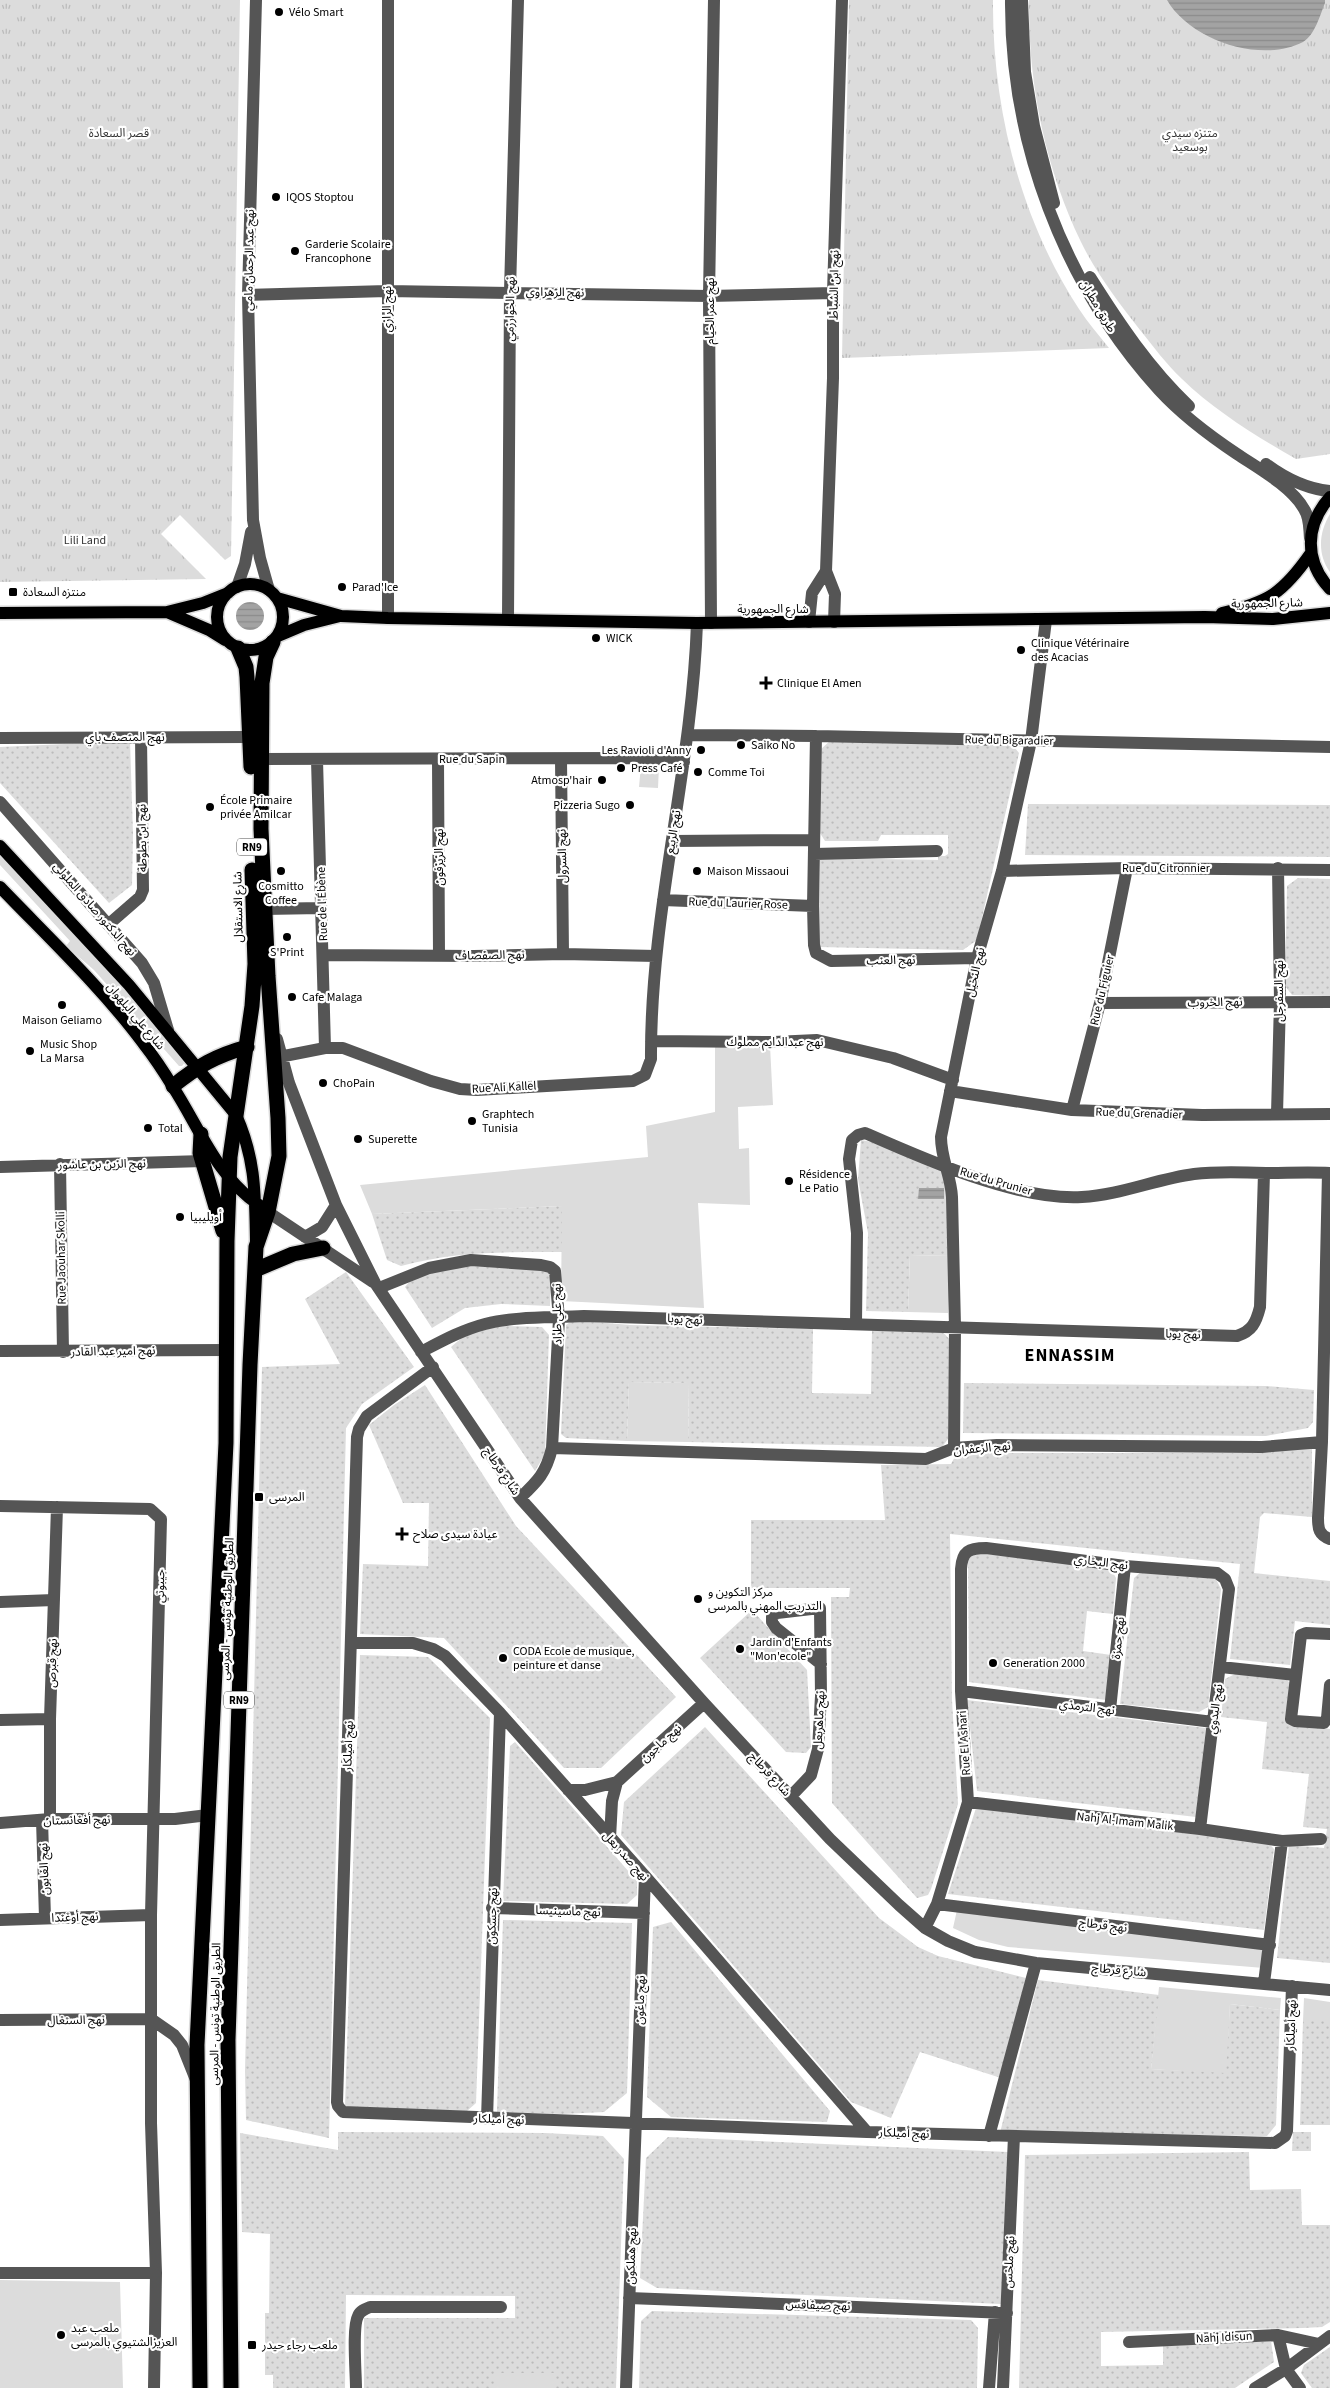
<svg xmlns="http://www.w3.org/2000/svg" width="1330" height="2388" font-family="'Source Sans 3','Noto Sans Arabic',sans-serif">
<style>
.grass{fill:#dcdcdc}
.park{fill:url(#park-tufts)}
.garden{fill:url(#garden-dots)}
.water{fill:url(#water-rules)}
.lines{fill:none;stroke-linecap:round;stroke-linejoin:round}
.major-casing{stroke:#dbdbdb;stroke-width:15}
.highway-casing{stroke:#dbdbdb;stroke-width:18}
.minor{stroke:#555;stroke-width:12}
.major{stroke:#000;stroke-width:12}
.highway{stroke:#000;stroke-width:15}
.poi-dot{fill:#000;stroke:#fff;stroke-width:2}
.labels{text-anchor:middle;stroke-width:4.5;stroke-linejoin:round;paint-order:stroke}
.shield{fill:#fff;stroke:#4c4c4c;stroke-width:1}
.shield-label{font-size:11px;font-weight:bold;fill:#000}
.poi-label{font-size:12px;fill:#000;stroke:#fff;text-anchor:start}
.park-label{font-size:12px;fill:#333;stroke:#fff}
.street-label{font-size:12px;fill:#000;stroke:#fff}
.district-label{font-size:18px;font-weight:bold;letter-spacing:1px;fill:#000;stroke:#fff}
</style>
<defs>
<pattern id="park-tufts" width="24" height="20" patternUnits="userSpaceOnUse" patternTransform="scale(1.25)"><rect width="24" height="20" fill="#dcdcdc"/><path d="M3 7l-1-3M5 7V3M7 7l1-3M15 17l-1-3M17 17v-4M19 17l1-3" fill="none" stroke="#bbb"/></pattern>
<pattern id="garden-dots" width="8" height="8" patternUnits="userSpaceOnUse" patternTransform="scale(1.25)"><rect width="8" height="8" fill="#dcdcdc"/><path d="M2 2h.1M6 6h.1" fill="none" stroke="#bbb" stroke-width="1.8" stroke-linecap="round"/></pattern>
<pattern id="water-rules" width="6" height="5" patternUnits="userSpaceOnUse" patternTransform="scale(1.25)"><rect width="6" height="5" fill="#a3a3a3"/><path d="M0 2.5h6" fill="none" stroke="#8b8b8b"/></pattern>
</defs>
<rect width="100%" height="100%" fill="#fff"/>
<path class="grass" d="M1330,514V572C1317,554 1319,532 1330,514Z
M641,765L659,766L658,788L639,787Z
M0,854L81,933L101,964L186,1061L182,1066H179L94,970L66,946L70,941L0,865Z
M715,1045H770L773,1105L738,1107L739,1149L749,1148L750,1205L698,1203L704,1308L561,1301L562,1206L372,1214L360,1185L648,1157L646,1126L715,1112Z
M910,1255L950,1256L948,1313L908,1312Z
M629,1382L689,1383L688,1442L627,1441Z
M957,1910L1267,1947L1264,1968L1008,1947L979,1940L953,1928Z
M1159,1987L1281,1998L1280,2010L1230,2004L1227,2074L1151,2069Z
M1304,1998L1330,2002V2021H1303Z
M0,2280L120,2282L123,2388H0Z
M496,2373H554V2388H496Z"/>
<path class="park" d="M0,0H240L231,556L225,560L180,515L161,534L206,579L0,582Z
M849,0H993C992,107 1020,219 1079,309C1088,323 1099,335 1109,348L842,358Z
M1029,0H1330V454L1296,459C1256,436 1215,411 1182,379C1166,364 1153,346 1140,330C1119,303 1096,273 1081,242C1045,167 1028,83 1029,0Z"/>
<path class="garden" d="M832,739L1011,743L1019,753L977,940L963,950L818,947L820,858L938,860V856H945L948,854V835H881L878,841H825L820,833V750Z
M130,741L133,834L132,885L109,903L0,783V747Z
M1028,804L1330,805V857L1025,855Z
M1298,878L1330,879V996L1292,995L1285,986L1287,886Z
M861,1140L888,1145L946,1172L950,1256L910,1255L908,1312L866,1311L868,1233L858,1179Z
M562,1206V1252C506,1252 457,1251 401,1266L387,1260L372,1214Z
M455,1266H552L550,1306L501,1304L465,1308L432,1328L405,1287L414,1276Z
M346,1272L414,1367L362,1404L346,1428L329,2138L246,2120L245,2071L262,1367L340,1364L305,1299Z
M573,1320L630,1325L813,1329L812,1393L871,1394L872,1330L942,1331L951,1341L948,1439L942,1447L688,1442L689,1383L629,1382L627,1441L566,1438L561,1434L566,1325Z
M508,1326L542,1327L549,1335L545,1454L535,1471L451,1347L472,1329Z
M964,1383L1266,1386L1314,1390L1313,1422L1308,1428L1266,1436L963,1433Z
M425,1385L516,1526L676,1697L601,1768H564L444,1638L360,1634L363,1564L428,1566L429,1503H403L369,1425L394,1405Z
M1312,1444V1517L1264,1513L1260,1517L1254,1573L1330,1581V1625L1295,1621L1290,1665L1230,1659L1240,1564L950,1534L952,1700L958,1804L931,1889L928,1895L917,1898L832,1803L831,1597H849L850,1588H751V1520H885L881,1465L951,1464L957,1453H1269Z
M977,1553L1110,1567L1116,1578L1113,1614L1087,1611L1083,1651L1111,1655L1106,1700L969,1682L968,1557Z
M1142,1571L1216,1579L1221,1589L1208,1707L1199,1712L1120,1704L1134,1578Z
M752,1610L807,1670L811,1747L806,1753L786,1752L700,1658Z
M360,1655L428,1657L490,1718L476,2103L467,2111L345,2107Z
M1235,1674L1286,1679L1292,1685L1287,1724L1330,1729V1963L1277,1958L1289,1845L1324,1848L1327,1829L1303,1827L1309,1774L1262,1769L1267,1722L1221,1717L1225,1679Z
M967,1700L1206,1728L1196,1817L977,1791Z
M705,1727L879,1918L918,1947L938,1956L1026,1978L1001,2078L920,2052L891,2118L851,2102L621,1835L624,1802Z
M515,1742L637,1881V1895L627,1904L503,1901L510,1746Z
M976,1808L1267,1841L1274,1849L1264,1930L948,1894Z
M503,1920L632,1923L627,2093L604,2112L562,2114L497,2112Z
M671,1922L830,2111L827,2122L671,2117L647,2097L653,1927Z
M1038,1980L1159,1995L1151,2069L1226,2073L1230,2004L1280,2010L1276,2125L1267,2136L1000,2133Z
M1303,2021H1330V2125H1300Z
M338,2132L545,2133L603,2136L624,2159L616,2388H554V2373H496V2388H364V2318H515V2296L352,2295H346L345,2388H273V2375H265V2313H269L270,2234L242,2232L240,2133L338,2150Z
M1293,2132H1311V2151H1292Z
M668,2137L1008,2152L1001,2304L657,2288L640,2278L646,2158Z
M1249,2152L1250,2190L1301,2189L1302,2225H1330V2322L1322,2327L1303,2328L1101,2332V2366L1163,2365V2346L1271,2341L1274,2362L1235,2388H1019L1025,2155Z
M652,2311L971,2320L978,2328L977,2388H639L641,2321Z
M1330,2347V2388H1312L1301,2373L1304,2365Z"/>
<path class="water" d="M1167,0H1325V3C1320,15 1315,35 1303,42C1261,64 1190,40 1167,0Z
M236 616a14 14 0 1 1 28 0a14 14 0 1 1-28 0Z
M919,1188H944V1199H918Z"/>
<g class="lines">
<defs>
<path id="major" d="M1330,497C1305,525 1304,561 1330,589
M217 617a33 33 0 1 1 66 0a33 33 0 1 1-66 0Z
M277,598L341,616L388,618L697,623L1205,617L1273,619L1330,613
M167,612L209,630L225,640
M0,613L167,612L203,603L228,593
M1222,613C1269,602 1283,593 1311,553
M278,636L304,625L340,616
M0,846L129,985L236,1115C256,1160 255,1194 256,1242
M0,887C47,936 103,989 143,1043C154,1057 164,1072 173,1087C199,1127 217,1177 259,1205"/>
<path id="highway" d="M238,648L246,667L247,677L251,767
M173,1086C198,1066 215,1056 247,1047
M201,1134L200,1153L223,1231
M255,1270L293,1254L323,1248
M200,2388L197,2045L226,1443L227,1241L230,1157L252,1006L255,964L252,870
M231,2388L228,2040L250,1365L256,1247L268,1212L279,1156L278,1118L268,976L261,829L262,683L266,657L273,642"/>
</defs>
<use href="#major" class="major-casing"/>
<use href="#highway" class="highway-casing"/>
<path class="minor" d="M256,0L248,295L253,520L260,558L269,590
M388,0V618
M1011,0C1010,142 1063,284 1159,390C1181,414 1210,436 1237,454C1258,468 1292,487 1304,509C1310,518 1309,528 1310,538
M1022,0L1025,72L1034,126L1054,203
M1090,277C1119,323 1149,368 1189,406
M248,295L387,291L709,296L833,293
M1266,464C1285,478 1307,489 1330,491
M237,587L245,564L251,532
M508,619L510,291L518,0
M809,622L812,593L826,571
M834,622L835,594L826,571L833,378V293L842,0
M711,623L709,296L714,0
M689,735L816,736L1330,747
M816,736L813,906L814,945L816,953L831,961L977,958
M0,738L250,737
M261,759L627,758L684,762
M438,759L439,956
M561,759L563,954
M317,760L325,1048
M0,802L142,963L154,983L168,1030
M672,841L814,840
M814,854L937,851
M1002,871L1127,868L1330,870
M663,900L813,906
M264,909L321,908
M109,924L140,897L143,890L141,737
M324,955L474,956L563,954L656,956
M1100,1003L1330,1002
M277,1039L289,1083L336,1205L375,1283L520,1498L704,1703L830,1839L899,1905L925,1928L948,1941L975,1952L1036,1963L1330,1990
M651,1041L774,1042L817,1040L893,1058L953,1080
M274,1058L325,1048H343L431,1081L460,1089L477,1090L633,1081L645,1075L651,1059C650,912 692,770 697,623
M950,1091L1072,1110L1202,1115L1330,1114
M1072,1110L1100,1003L1127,868
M1277,1114L1280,1001L1278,868
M60,1164L63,1352
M0,1167L203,1161
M1328,1173L1322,1442L1318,1518C1318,1529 1319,1535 1330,1539
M268,1212L373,1282
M305,1237L322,1227L336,1205
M379,1288L429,1268L471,1260L541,1265L550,1267L555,1271L559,1319L552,1448C546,1473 538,1481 520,1498
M856,1324L857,1233L849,1159L852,1140L858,1135L865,1133C924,1159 1018,1201 1082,1197C1120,1195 1156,1179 1194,1174C1217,1171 1242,1172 1266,1173C1287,1173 1309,1172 1330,1173
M0,1351L227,1350
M421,1352C442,1341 462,1330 485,1324C516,1316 552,1318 584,1316L1237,1336C1252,1331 1256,1323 1260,1307L1264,1173
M433,1367L367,1416L359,1429L357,1437L337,2102L338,2106L343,2112L867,2132L1275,2143L1285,2136L1287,2131L1292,1986
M552,1448L926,1459L954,1448L997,1445L1262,1447L1322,1442
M954,1448L955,1327L952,1197C951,1176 941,1159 941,1137L977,958L1002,871L1031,741L1046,620
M0,1506L150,1509L161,1519L151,1915V2123L156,2273L154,2388
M0,1602L54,1600
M1330,1634L1306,1633L1301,1635L1291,1719L1295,1721L1324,1723L1327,1718L1330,1685
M351,1643H413L433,1649L445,1656L500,1713L645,1876L867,2132
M1221,1667L1295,1675
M961,1691L1213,1722
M1110,1710L1125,1566
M0,1720L50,1719
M568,1790H585L617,1782L704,1703
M791,1796L811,1775L818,1749L821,1696L820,1608L777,1613L772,1616V1622L776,1628L821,1664
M968,1802L1200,1829L1282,1841L1321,1839
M50,1819V1719L57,1507
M42,1820L45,1918
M0,1823L50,1819H175L208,1815
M610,1838L612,1801L617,1782
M937,1904L1270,1945
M492,1908L644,1913
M0,1920L151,1915
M925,1928L937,1904L968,1802L961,1691V1569C962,1551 969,1548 986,1548L1125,1566L1217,1573L1225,1579L1229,1589L1200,1829
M1264,1983L1282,1841
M0,2020L151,2019L174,2035L182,2045L196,2080
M487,2119L500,1713
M989,2136L1036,1963
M0,2273H156
M629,2298L1007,2313
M1278,2335L1286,2369L1300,2388
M1129,2342L1278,2335L1319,2344
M356,2388C356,2373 352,2327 358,2316C360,2311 365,2309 370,2307H501
M626,2388L645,1876
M989,2388L995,2312
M1003,2388L1014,2136
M1255,2388L1286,2369L1330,2336"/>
<use href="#major" class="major"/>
<use href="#highway" class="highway"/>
</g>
<g class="poi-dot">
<circle cx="279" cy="12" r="5"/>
<circle cx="276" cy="197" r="5"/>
<circle cx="295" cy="251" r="5"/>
<circle cx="342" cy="587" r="5"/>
<rect x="8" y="587" width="10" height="10" rx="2.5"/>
<circle cx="596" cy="638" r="5"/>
<circle cx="1021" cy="650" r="5"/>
<path d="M763.5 675.5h5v5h5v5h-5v5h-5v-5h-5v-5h5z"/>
<circle cx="741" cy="745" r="5"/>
<circle cx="701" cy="750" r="5"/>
<circle cx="621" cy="768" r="5"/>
<circle cx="698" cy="772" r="5"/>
<circle cx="602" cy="780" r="5"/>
<circle cx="630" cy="805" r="5"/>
<circle cx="210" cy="807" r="5"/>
<circle cx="281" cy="871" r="5"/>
<circle cx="697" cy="871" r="5"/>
<circle cx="287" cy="937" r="5"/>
<circle cx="292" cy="997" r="5"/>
<circle cx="62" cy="1005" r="5"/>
<circle cx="30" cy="1051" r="5"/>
<circle cx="323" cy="1083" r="5"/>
<circle cx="472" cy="1121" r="5"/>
<circle cx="148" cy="1128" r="5"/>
<circle cx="358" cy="1139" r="5"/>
<circle cx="789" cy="1181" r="5"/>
<circle cx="180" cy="1217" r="5"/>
<rect x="254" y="1492" width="10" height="10" rx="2.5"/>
<path d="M399.5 1526.5h5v5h5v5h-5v5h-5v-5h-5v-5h5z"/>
<circle cx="698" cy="1599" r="5"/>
<circle cx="740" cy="1649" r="5"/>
<circle cx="503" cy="1658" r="5"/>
<circle cx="993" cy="1663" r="5"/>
<circle cx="61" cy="2335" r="5"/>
<rect x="247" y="2340" width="10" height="10" rx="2.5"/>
</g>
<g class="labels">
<g class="shield">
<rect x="237" y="838.5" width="30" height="17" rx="4"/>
<rect x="224" y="1691.5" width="30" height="17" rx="4"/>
</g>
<g class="shield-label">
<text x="252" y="851">RN9</text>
<text x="239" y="1704">RN9</text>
</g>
<g class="poi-label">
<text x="289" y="16">Vélo Smart</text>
<text x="286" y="201">IQOS Stoptou</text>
<text x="305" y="248">Garderie Scolaire<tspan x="305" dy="14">Francophone</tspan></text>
<text x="352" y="591">Parad'Ice</text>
<text x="23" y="596">منتزه السعادة</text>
<text x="606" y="642">WICK</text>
<text x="1031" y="647">Clinique Vétérinaire<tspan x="1031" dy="14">des Acacias</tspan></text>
<text x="777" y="687">Clinique El Amen</text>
<text x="751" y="749">Saiko No</text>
<text x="691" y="754" text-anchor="end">Les Ravioli d'Anny</text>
<text x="631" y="772">Press Café</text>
<text x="708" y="776">Comme Toi</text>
<text x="592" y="784" text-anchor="end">Atmosp'hair</text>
<text x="220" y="804">École Primaire<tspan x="220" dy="14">privée Amilcar</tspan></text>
<text x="620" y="809" text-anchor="end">Pizzeria Sugo</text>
<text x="707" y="875">Maison Missaoui</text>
<text x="281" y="890" text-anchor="middle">Cosmitto<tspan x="281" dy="14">Coffee</tspan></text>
<text x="287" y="956" text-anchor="middle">S'Print</text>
<text x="302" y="1001">Cafe Malaga</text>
<text x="62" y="1024" text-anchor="middle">Maison Geliamo</text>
<text x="40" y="1048">Music Shop<tspan x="40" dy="14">La Marsa</tspan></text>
<text x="333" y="1087">ChoPain</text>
<text x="482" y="1118">Graphtech<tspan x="482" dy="14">Tunisia</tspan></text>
<text x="158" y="1132">Total</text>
<text x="368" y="1143">Superette</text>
<text x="799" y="1178">Résidence<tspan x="799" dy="14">Le Patio</tspan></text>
<text x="190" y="1221">أويليبيا</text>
<text x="269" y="1501">المرسى</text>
<text x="413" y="1538">عيادة سيدى صلاح</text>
<text x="708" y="1596">مركز التكوين و<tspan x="708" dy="14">التدريب المهني بالمرسى</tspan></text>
<text x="750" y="1646">Jardin d'Enfants<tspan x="750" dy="14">"Mon'ecole"</tspan></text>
<text x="513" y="1655">CODA Ecole de musique,<tspan x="513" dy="14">peinture et danse</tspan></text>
<text x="1003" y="1667">Generation 2000</text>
<text x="71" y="2332">ملعب عبد<tspan x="71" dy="14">العزيزالشتيوي بالمرسى</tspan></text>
<text x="262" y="2349">ملعب رجاء حيدر</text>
</g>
<g class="park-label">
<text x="119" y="137">قصر السعادة</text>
<text x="1190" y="137">متنزه سيدي<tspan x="1190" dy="14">بوسعيد</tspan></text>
<text x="85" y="544">Lili Land</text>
</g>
<g class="street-label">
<text transform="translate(249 260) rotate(-89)" y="4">نهج عبد الرحمان مامي</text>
<text transform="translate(834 285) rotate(-89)" y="4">نهج ابن الشباط</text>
<text transform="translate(555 292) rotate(1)" y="4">نهج الزهراوي</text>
<text transform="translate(1098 306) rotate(59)" y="4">طريق مطران</text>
<text transform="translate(387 309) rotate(-90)" y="4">نهج الرازي</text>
<text transform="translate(510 309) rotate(-89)" y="4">نهج الخوارزمي</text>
<text transform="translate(710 311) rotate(-90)" y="4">نهج عمر الخيام</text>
<text transform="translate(1267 603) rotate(-1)" y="4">شارع الجمهورية</text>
<text x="773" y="613">شارع الجمهورية</text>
<text x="125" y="741">نهج المنصف باي</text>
<text transform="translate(1009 740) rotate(1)" y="4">Rue du Bigaradier</text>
<text x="472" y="763">Rue du Sapin</text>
<text transform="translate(673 832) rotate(-81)" y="4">نهج الربيع</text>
<text transform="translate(142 838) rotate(-91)" y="4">نهج ابن بطوطة</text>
<text transform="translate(562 856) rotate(-91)" y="4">نهج السرول</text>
<text transform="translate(439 857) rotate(-90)" y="4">نهج الزيزفون</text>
<text x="1166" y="872">Rue du Citronnier</text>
<text transform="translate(738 903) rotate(2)" y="4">Rue du Laurier Rose</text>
<text transform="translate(322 904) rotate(-92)" y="4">Rue de l'Ébène</text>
<text transform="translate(238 907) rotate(-91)" y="4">شارع الاستقلال</text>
<text transform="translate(95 909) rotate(49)" y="4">نهج الدكتور صادق الملولي</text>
<text transform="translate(490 955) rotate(-1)" y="4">نهج الصفصاف</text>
<text transform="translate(891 960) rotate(-1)" y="4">نهج العنب</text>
<text transform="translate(975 972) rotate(-77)" y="4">نهج النخيل</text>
<text transform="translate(1102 990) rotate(-77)" y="4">Rue du Figuier</text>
<text transform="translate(1279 991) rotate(-90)" y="4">نهج السفرجل</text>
<text transform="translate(1215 1002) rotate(-1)" y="4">نهج الخروب</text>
<text transform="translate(136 1016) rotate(50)" y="4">شارع علي البلهوان</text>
<text x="775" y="1046">نهج عبدالدايم مملوك</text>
<text transform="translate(504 1087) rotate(-3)" y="4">Rue Ali Kallel</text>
<text transform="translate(1139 1113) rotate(2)" y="4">Rue du Grenadier</text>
<text transform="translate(102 1164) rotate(-1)" y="4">نهج الزين بن عاشور</text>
<text transform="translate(996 1181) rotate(16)" y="4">Rue du Prunier</text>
<text transform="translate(61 1258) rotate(-91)" y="4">Rue Jaouhar Skolli</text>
<text transform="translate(557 1314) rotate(-91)" y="4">نهج علي طراد</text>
<text transform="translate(685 1319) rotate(3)" y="4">نهج يوبا</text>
<text transform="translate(1183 1334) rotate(2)" y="4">نهج يوبا</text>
<text transform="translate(113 1351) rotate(-1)" y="4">نهج امير عبد القادر</text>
<text transform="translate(982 1448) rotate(-5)" y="4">نهج الزعفران</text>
<text transform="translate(502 1471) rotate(56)" y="4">شارع قرطاج</text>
<text transform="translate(1101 1562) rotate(7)" y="4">نهج البخاري</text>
<text transform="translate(160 1586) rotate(-89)" y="4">جيبوتي</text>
<text transform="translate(227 1609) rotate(-88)" y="4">الطريق الوطنية تونس - المرسى</text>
<text transform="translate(1118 1638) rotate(-84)" y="4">نهج حمزة</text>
<text transform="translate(52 1663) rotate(-88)" y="4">نهج قبرص</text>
<text transform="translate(1087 1707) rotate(7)" y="4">نهج الترمذي</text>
<text transform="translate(1215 1709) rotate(-82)" y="4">نهج البدوي</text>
<text transform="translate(819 1720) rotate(-87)" y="4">نهج ماهربعل</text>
<text transform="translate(661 1743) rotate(-42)" y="4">نهج ماجون</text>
<text transform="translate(964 1743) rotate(-94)" y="4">Rue El Ashari</text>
<text transform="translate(348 1746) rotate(-88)" y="4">نهج أميلكار</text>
<text transform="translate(770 1774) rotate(47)" y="4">شارع قرطاج</text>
<text transform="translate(77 1820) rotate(-1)" y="4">نهج أفغانستان</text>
<text transform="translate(1125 1821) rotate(6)" y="4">Nahj Al-Imam Malik</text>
<text transform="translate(626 1856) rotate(48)" y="4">نهج صدر بعل</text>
<text transform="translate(44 1869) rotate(-92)" y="4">نهج الغابون</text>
<text transform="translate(568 1911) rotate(2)" y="4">نهج ماسينيسا</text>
<text transform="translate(492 1916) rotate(-88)" y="4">نهج جسكون</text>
<text transform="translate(75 1917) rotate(-2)" y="4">نهج أوغندا</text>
<text transform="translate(1103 1925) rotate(7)" y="4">نهج قرطاج</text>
<text transform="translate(1119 1970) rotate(5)" y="4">شارع قرطاج</text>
<text transform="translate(640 2000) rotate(-88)" y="4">نهج ماغون</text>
<text transform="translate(215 2014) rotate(-89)" y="4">الطريق الوطنية تونس - المرسى</text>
<text transform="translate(76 2020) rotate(-1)" y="4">نهج السنغال</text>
<text transform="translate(1291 2025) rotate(-88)" y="4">نهج أميلكار</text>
<text transform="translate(499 2119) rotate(2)" y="4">نهج أميلكار</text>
<text transform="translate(904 2133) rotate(2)" y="4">نهج أميلكار</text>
<text transform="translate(631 2256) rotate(-88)" y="4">نهج هملكون</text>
<text transform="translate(1009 2262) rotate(-87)" y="4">نهج ملخس</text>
<text transform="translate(818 2305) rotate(2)" y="4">نهج صيفاقس</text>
<text transform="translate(1224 2337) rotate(-3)" y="4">Nahj Idisun</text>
</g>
<g class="district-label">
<text x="1070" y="1361">ENNASSIM</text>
</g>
</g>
</svg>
